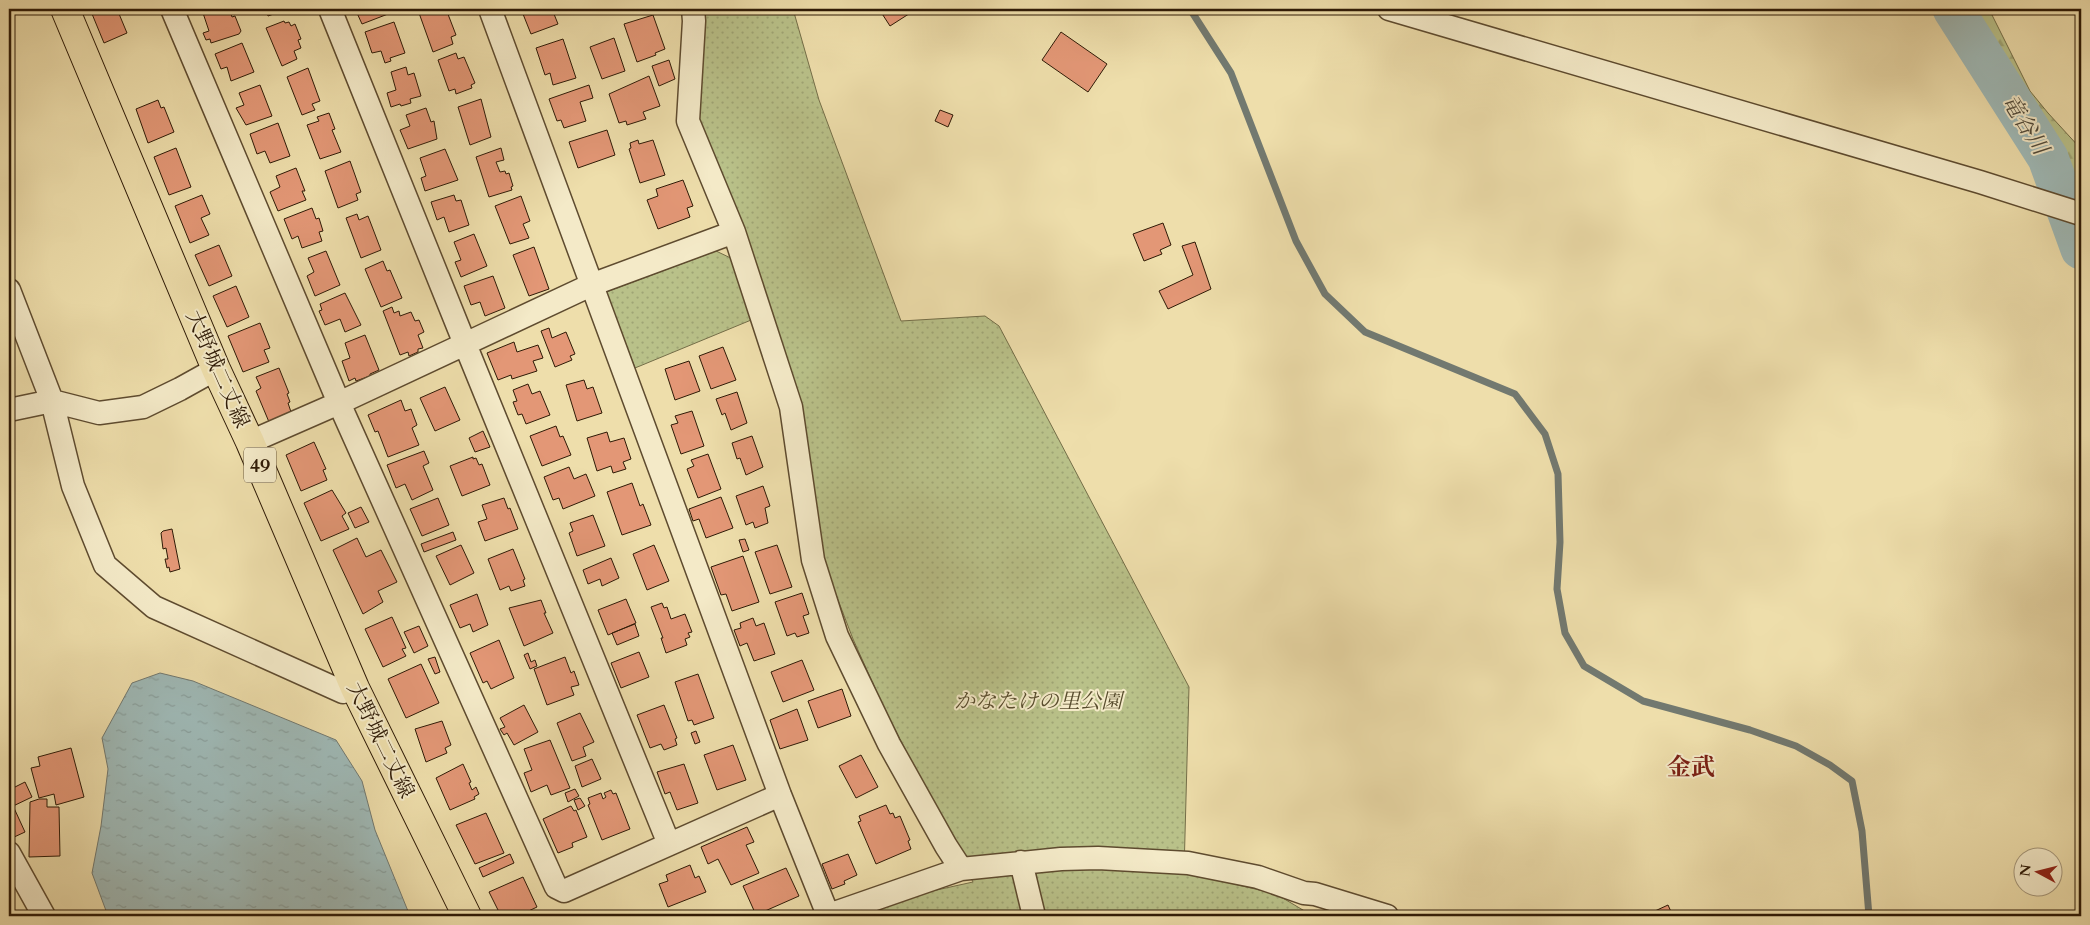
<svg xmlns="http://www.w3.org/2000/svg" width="2090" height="925" font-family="Cardo,'Noto Serif JP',serif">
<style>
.forest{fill:url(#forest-firs);stroke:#746e48}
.park{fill:url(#park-dots);stroke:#746e48}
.water{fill:url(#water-ripples);stroke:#727970}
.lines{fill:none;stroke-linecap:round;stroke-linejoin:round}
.stream{stroke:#727970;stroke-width:7}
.river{stroke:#9fb9b6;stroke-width:41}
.building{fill:#e39776;stroke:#2e1a06}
.minor-casing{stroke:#5e4b2f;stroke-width:25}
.major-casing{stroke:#2e1a06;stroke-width:30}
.minor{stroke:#f4eac8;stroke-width:22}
.major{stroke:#eedeab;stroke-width:28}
.labels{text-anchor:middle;stroke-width:4;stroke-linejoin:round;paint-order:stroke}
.shield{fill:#f4eac8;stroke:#695840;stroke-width:1}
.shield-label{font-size:20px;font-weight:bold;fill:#2e1a06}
.street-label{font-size:21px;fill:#2e1a06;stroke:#f4eac8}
.park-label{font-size:21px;font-style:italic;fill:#584c2d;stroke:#f4eac8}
.water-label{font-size:22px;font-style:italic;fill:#504a3b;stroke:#f4eac8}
.quarter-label{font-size:24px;font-weight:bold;fill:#7a1f14;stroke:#f4eac8}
</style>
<defs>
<pattern id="forest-firs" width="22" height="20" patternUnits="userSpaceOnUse" patternTransform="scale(1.25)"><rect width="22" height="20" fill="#b9c189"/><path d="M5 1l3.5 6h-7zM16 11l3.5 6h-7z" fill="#9fa575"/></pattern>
<pattern id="park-dots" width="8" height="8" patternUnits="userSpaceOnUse" patternTransform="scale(1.25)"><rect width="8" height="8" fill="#b9c189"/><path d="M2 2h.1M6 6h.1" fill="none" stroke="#9fa575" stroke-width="1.8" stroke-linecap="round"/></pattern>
<pattern id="water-ripples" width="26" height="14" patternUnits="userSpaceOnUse" patternTransform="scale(1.25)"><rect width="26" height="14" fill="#9fb9b6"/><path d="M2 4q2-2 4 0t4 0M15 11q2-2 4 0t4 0" fill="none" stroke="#899e9b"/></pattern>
</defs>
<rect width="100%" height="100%" fill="#eedeab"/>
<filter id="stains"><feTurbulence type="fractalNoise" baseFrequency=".004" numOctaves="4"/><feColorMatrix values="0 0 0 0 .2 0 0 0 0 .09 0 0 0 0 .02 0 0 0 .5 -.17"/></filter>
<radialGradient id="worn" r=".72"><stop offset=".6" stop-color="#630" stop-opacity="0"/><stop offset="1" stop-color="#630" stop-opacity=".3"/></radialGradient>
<path class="forest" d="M1934,9H1989L2030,91L2048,113L2081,149V183C2070,191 2057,181 2046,175L1964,57Z"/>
<path class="park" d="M702,9H793L819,100L901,321L985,316L999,326L1189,687L1184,872L1276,894L1313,916H856L914,895L973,882L883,706L853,639L825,566L801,407L697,121Z
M716,251L737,261L756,318L635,368L606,292Z"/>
<path class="water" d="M160,673L193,681L336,740L362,781L375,830L410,916H108L92,873L101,826L108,769L102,738L132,683Z"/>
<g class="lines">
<path class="stream" d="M1190,9L1231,73L1296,241L1325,294L1365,332L1515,394L1545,434L1558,474L1560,542L1557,589L1565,633L1584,666L1643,701L1750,730L1796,746L1830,765L1852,781L1862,831L1869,916"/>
<path class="river" d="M1953,9L2048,158L2081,249"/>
</g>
<path class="building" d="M90,9H117L127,33L104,43Z
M212,9H229L232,17L235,16L241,31L239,34L211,43L210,39L206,40L203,33L209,31L203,13Z
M257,9H285V10L268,16L266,10L259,13Z
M353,9H386L388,14L362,24L357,13L355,14Z
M430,9H446L456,35L451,37L453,44L433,52L419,13Z
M521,9H552L558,24L531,34Z
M879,9H914L915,10L890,26Z
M653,15L665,49L655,53L656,55L637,62L624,24Z
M284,21L285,23L289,22L291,26L295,24L301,39L298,40L301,48L294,51L297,59L282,66L266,28Z
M394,22L405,53L390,58L391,61L385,63L381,51L372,53L365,32Z
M1061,32L1107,64L1088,92L1042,60Z
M614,38L625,71L602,79L590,47Z
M563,39L576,78L553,85L550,73L545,75L536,48Z
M242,43L254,72L231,81L227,67L221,69L215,54Z
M456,53L458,59L464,57L475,83L471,85L472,88L456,94L455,89L449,91L438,60Z
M669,60L675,79L659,86L652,66Z
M406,67L408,75L414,73L421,96L410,99L411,103L401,106L400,104L391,107L387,93L396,90L391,72Z
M308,68L320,101L312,104L315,110L302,115L287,77Z
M649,76L660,106L643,112L646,119L627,125L626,121L619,123L609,94Z
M260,85L272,116L246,125L236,108L244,105L239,93Z
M589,85L593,98L580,102L586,121L564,128L561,120L557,121L549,99Z
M481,99L491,137L470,145L458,107Z
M158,100L161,108L164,107L174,132L148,143L136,109Z
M426,108L431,122L434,121L437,139L408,149L400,130L410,126L406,115Z
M940,110L953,115L948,127L935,121Z
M329,113L335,129L332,130L341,152L320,159L307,125L319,121L317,117Z
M278,123L290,156L270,163L265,151L257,154L250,134Z
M607,130L615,155L578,168L569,142Z
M638,140L639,144L653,140L665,175L640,183L629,149L631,148L630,143Z
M176,148L191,187L169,195L154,157Z
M501,148L504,160L496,162L500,172L505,171L506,174L509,173L513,186L511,187L512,190L489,197L476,157Z
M445,149L458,180L425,191L421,178L426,176L420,158Z
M350,161L361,192L356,194L358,200L338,208L325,171Z
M296,168L305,191H302L306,200L278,211L270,192L280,187L276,176Z
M683,180L693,206L687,208L690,217L658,229L647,200L658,196L656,189Z
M202,195L210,214L201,218L209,235L190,243L175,206Z
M454,195L456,201L461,200L469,225L449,232L444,217L437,220L431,202Z
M521,196L530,221L523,224L529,238L510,244L495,206Z
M312,208L316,219L319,218L323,231L319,232L322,241L302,248L298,236L292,239L284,219Z
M357,214L359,220L368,216L381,250L361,258L346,218Z
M1163,223L1171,245L1160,250L1162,254L1144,261L1133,234Z
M474,234L487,266L461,277L455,262L461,260L454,242Z
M1195,242L1211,289L1168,309L1159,291L1193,275L1182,246Z
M219,245L232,276L209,286L195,255Z
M534,247L549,289L529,296L513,255Z
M326,251L340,285L315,296L307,276L314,272L308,258Z
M383,261L387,271L390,270L402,298L381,307L365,269Z
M493,276L505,308L485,316L480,302L471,305L464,286Z
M236,286L249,317L227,327L213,296Z
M345,293L361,325L345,332L340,319L325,325L319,311L322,310L320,304Z
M392,307L394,313L399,311L400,316L411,312L415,321L419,320L424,332L418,335L423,348L418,349V352L409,356L408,352L400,355L383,311Z
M260,323L270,348L264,350L269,362L243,372L228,336Z
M549,328L552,338L566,332L575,354L570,356L572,360L555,367L541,331Z
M365,335L379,370L370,374V376L356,381L355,378L349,381L342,361L350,358L345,343Z
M514,342L517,352L538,345L543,358L533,361L537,371L512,379L511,375L498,380L487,353Z
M723,347L736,380L711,389L699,356Z
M689,361L700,391L675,400L665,369Z
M279,368L289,393L287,394L290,402L288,403L291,412L269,422L256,391L261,388L256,377Z
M584,380L587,389L593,387L602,413L577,421L566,385Z
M528,384L532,394L540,391L550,415L526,424L522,414L518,415L513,402L517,401L513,390Z
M445,387L460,420L435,431L420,398Z
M737,392L747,423L731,430L725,413L722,415L716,399Z
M401,400L405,411L411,409L417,425L412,428L419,445L388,457L378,431L375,432L368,415Z
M692,411L704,446L681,454L671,425L678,423L675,416Z
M556,426L560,437L563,436L571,455L542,466L530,436Z
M483,431L490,447L475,452L469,438Z
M607,432L610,442L624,438L631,459L623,462L626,469L613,473L611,466L597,471L587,438Z
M752,436L763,467L746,475L740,458L737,459L732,443Z
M314,442L326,469L323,470L327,480L301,491L286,455Z
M424,451L429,463L423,466L433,490L412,500L405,484L396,488L387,465Z
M708,454L721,489L698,498L687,469L694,466L691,460Z
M473,457V459L476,458L479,465L482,464L490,485L462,496L450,466Z
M569,467L574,479L586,474L595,496L563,509L559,498L553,500L544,477Z
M632,483L640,506L643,504L651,525L622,535L607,492Z
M763,486L770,506L765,508L768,523L755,528L753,522L746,525L736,496Z
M332,490L346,513L342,516L349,529L321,541L304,503Z
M721,497L733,528L706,538L699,519L693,521L689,509Z
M438,498L449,525L422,536L410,509Z
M504,498L508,509L510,508L518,529L485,541L478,522L487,519L482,505Z
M361,507L369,522L355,528L348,513Z
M593,515L605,546L577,556L569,533L573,531L570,523Z
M172,529L180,569L170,572L169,567L167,568L165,559H168L166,548L163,549L161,533L163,531Z
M453,532L456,540L424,552L421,544Z
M357,538L366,557L381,550L397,582L378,591L383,602L363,614L333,550Z
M745,539L749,550L743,552L739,540Z
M461,545L474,573L450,585L436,556Z
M654,545L669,581L647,590L633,554Z
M777,545L792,587L770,594L755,552Z
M513,549L525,579L523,580L525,586L511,591L509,586L500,590L488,559Z
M743,556L759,602L732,611L726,594L721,595L711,567Z
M611,558L619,578L602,586L600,579L588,584L583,570Z
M802,593L809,614L803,616L809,633L797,637L795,633L787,636L775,602Z
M477,594L488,625L473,632L470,624L460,628L450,605Z
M626,599L636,623L608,635L598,610Z
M541,600L546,613H544L553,633L524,646L509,608Z
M662,603L664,608L667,607L671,619L685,614L692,632L688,633L690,637L685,639L687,645L666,653L661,638H663L651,607Z
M392,617L406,648L402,649L406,656L383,667L365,629Z
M753,618L756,626L764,623L775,654L754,661L747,643L740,646L734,630L741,628L740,623Z
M635,624L639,636L617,645L612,633Z
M419,626L428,646L414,653L404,632Z
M499,640L514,678L491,689L487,681L483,683L470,653Z
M639,652L649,677L621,688L611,663Z
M528,653L531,662L535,660L537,666L530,669L524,655Z
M435,657L440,672L435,674L428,659Z
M565,657L571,673L574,671L579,685L571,687L574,695L547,705L534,669Z
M802,660L814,690L783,702L771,672Z
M421,664L439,703L406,718L388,679Z
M698,674L714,718L694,725L692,720L688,721L675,682Z
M842,689L851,716L818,728L808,701Z
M524,705L538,732L514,745L507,733L504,735L500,729L505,727L500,718Z
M664,705L677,738L675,739L677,745L664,750L661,744L650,748L637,715Z
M797,709L808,740L780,749L770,720Z
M580,713L594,742L583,747L586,756L572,761L557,723Z
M442,721L451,745L445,748L447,753L426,762L415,729Z
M696,731L700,742L695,744L691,733Z
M550,740L570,788L551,795L547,785L531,792L524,773L532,770L524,749Z
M733,745L746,780L717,790L704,755Z
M71,748L84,797L56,805L54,794L39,798L31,768L40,766L38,757Z
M861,755L878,787L856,798L839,766Z
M592,759L601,779L582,787L575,766Z
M463,764L471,782L469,783L472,790L476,787L479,794L474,797L475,799L450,810L436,778Z
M684,764L698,803L677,810L670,792L665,794L657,772Z
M25,782L32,797L9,808V790Z
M575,789L579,796L568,802L565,793Z
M611,790L613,794L616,793L630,829L602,840L588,805L590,804L588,798L601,793L603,799L606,797L604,793Z
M580,798L585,806L578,810L574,800Z
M39,799H47V807H59L60,856L29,857L30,802Z
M886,805L890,814L893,813L895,818L900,816L910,840L908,841L911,849L876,864L858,822L861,821L859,816Z
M571,806L574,811L576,810L587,837L572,843L573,847L558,853L543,819Z
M14,808L25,832L12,838L9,832V810Z
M486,813L504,853L475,864L456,825Z
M747,827L754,842L746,845L759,873L731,885L718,859L708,864L701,847Z
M510,854L514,863L483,877L479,868Z
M848,854L857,875L844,881L845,884L832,889L822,864Z
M690,865L695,878L699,876L706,892L668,907L659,884L668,881L666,875Z
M786,868L799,896L756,915L743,886Z
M523,877L537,907L518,916H501L489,892Z
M1668,905L1673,916H1644Z"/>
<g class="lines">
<defs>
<path id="minor" d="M172,9L339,403L556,887L564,891L780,795
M330,9L465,344L669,844
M490,9L780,795L828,915
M693,9L694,21L688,121L734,232L791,407L813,560L837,636L889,744L946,846L961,869
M1389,9L1980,182L2081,214
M9,290L52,401L73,486L105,565L154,607L343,692L355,688
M9,410L52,401L99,413L143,407L180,389L216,369
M250,442L339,403L591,285L734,232
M9,853L44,916
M1021,862L1034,916
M826,916L961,869L1061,859L1098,858L1188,863L1258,877L1304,893L1315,894L1387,916"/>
<path id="major" d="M65,9L216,369L250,442L355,688L467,916"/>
</defs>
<use href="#minor" class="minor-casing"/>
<use href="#major" class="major-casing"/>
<use href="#minor" class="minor"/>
<use href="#major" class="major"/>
</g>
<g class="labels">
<rect class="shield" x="244" y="447.5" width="32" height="35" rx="4"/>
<g class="shield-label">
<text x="260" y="472">49</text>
</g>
<g class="street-label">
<text transform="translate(218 369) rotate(66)" y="7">大野城二丈線</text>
<text transform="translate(381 740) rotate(64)" y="7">大野城二丈線</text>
</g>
<g class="park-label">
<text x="1038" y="708">かなたけの里公園</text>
</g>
<g class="water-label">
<text transform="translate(2026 124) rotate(58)" y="8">竜谷川</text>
</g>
<g class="quarter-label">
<text x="1691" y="775">金武</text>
</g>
</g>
<rect width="2090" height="925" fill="none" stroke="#eedeab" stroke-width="30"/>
<rect x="10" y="10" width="2070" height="905" fill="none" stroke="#2e1a06" stroke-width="2.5"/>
<rect x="15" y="15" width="2060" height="895" fill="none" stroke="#2e1a06"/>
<g transform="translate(2038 872) rotate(277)"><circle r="24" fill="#f4eac8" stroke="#a5977a"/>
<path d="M0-4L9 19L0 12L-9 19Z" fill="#8f2418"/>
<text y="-8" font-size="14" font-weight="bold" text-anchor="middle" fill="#2e1a06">N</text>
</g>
<rect width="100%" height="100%" filter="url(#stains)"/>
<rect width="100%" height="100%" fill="url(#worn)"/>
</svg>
